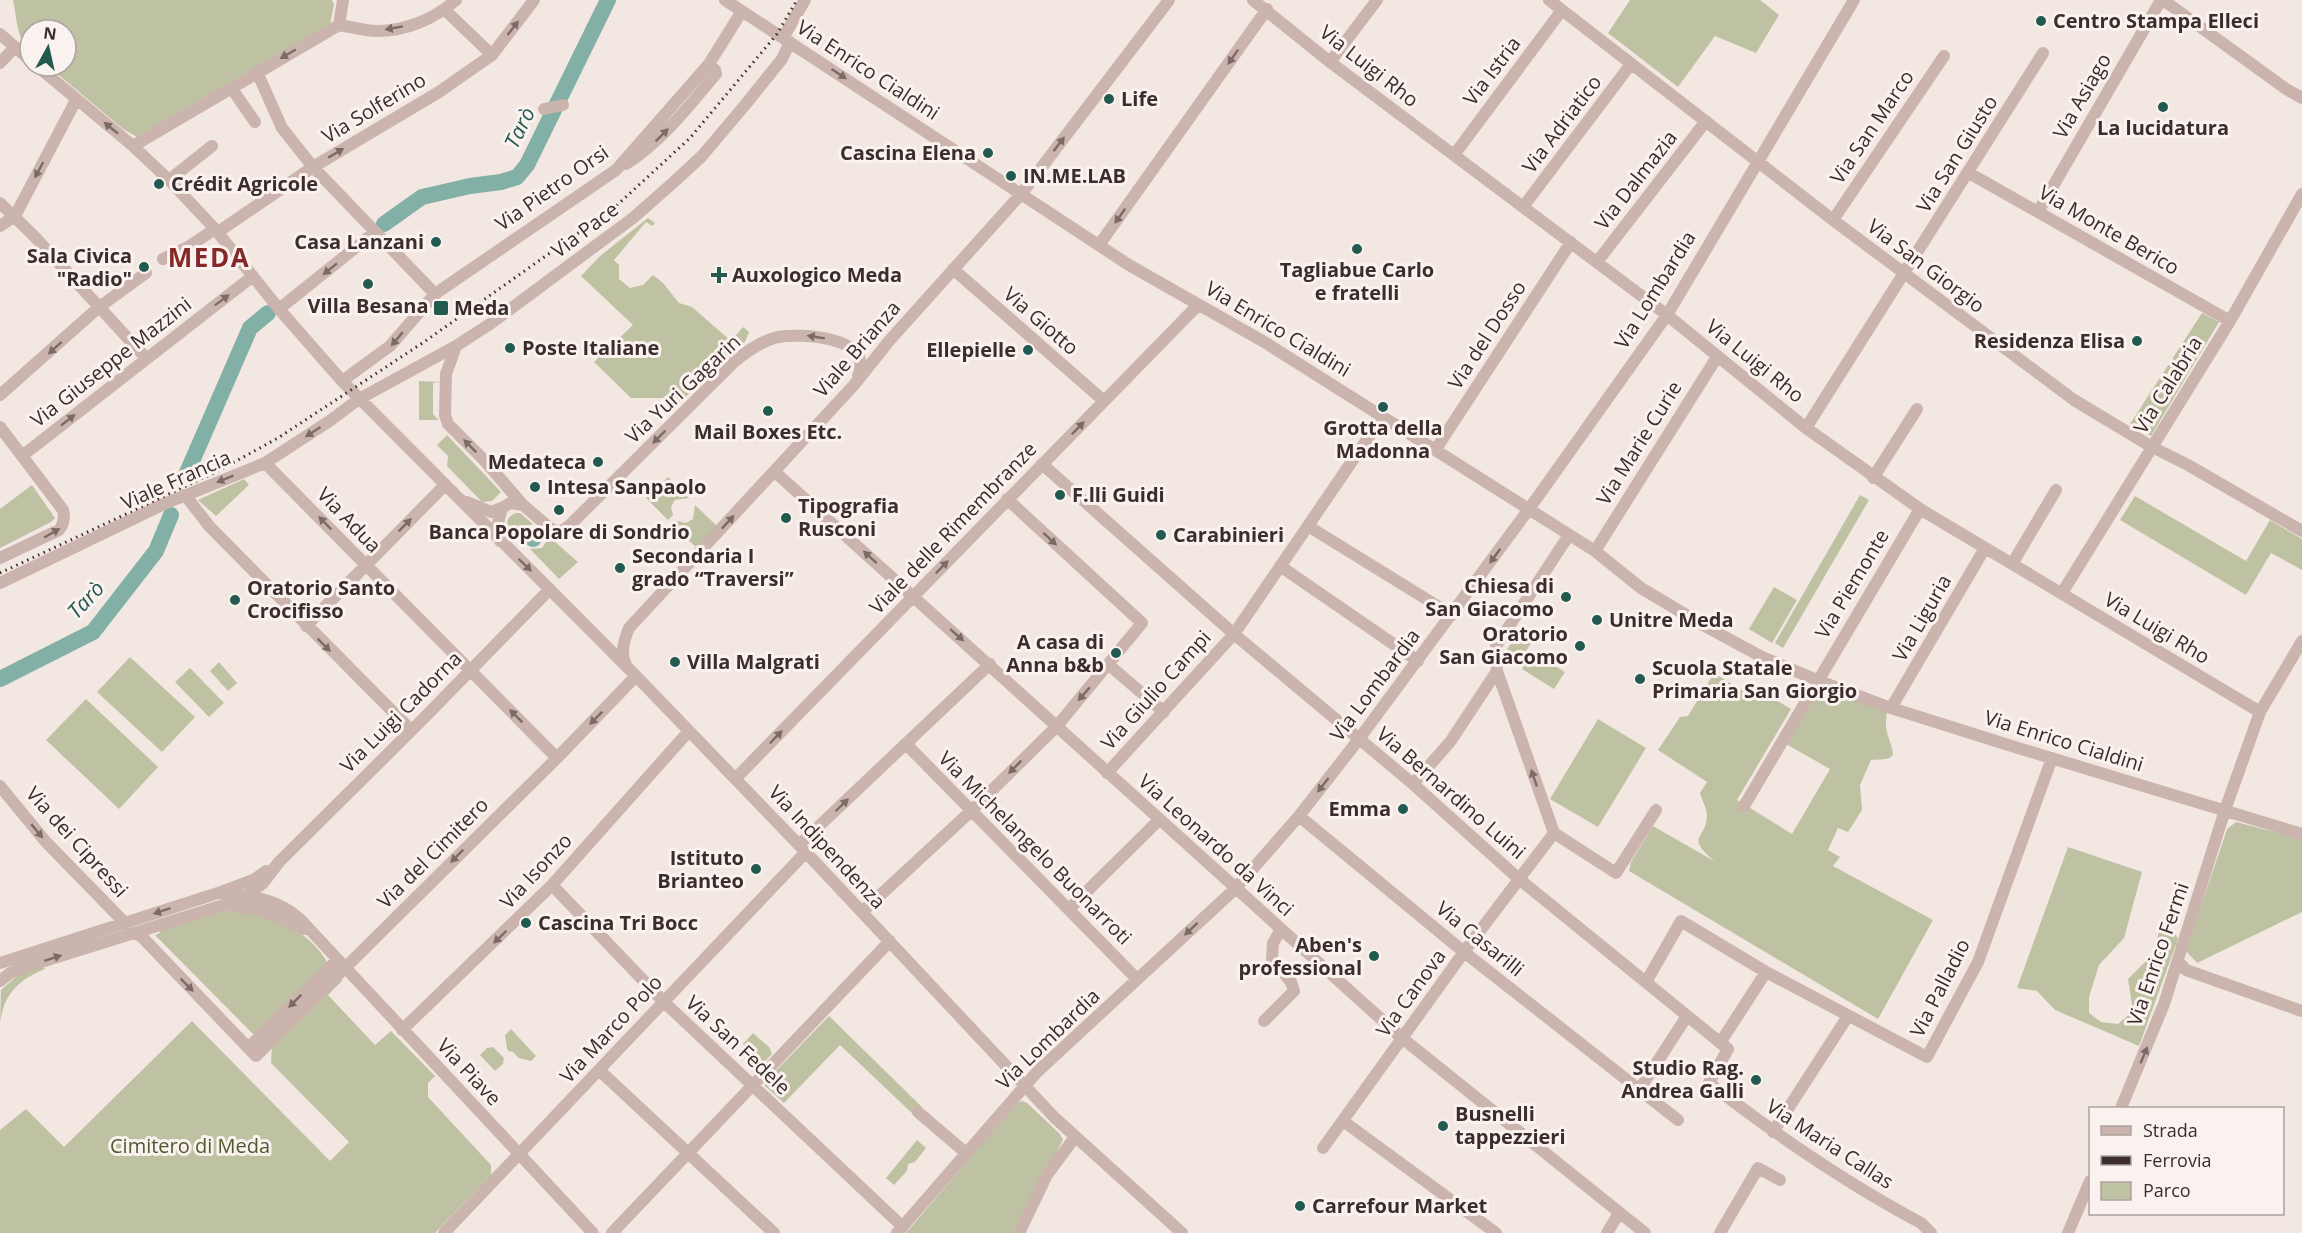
<svg xmlns="http://www.w3.org/2000/svg" width="2302" height="1233" font-family="'Open Sans',sans-serif">
<style>
.green{fill:#bfc2a2}
.water{fill:#82afa6}
.lines{fill:none;stroke-linecap:round;stroke-linejoin:round}
.river{stroke:#82afa6;stroke-width:16}
.minor{stroke:#cbb4ae;stroke-width:12}
.rail{stroke:#3a2d2c;stroke-width:3;stroke-dasharray:1.5 4.5;stroke-linecap:butt}
.oneway{fill:#7b6a66}
.poi-dot{fill:#235a50;stroke:#faf2ef;stroke-width:2}
.labels{text-anchor:middle;stroke-width:6;stroke-linejoin:round;paint-order:stroke}
.poi-label{font-size:20px;font-weight:bold;fill:#3a2d2c;stroke:#faf2ef;text-anchor:start}
.street-label{font-size:20px;fill:#3a2d2c;stroke:#faf2ef}
.park-label{font-size:20px;fill:#535730;stroke:#faf2ef}
.water-label{font-size:21px;font-style:italic;fill:#235a50;stroke:#faf2ef}
.district-label{font-size:26px;font-weight:bold;letter-spacing:1.5px;fill:#862828;stroke:#faf2ef}
</style>
<rect width="100%" height="100%" fill="#f3e7e2"/>
<path class="green" d="M13,0H332L334,4L330,24L137,137L123,129L48,66H66V30H30V51C16,39 17,17 13,0Z
M1630,0H1760L1779,15L1756,53L1715,36L1678,87L1608,33Z
M648,218L655,223L652,226L646,222L614,260L619,265V279L630,288L643,285L653,275L663,283L679,303L692,307L731,341L743,327L749,332L745,342L737,347L675,407L666,398H631L594,362L633,325L581,276L600,256Z
M2202,313L2219,322L2151,436L2130,424Z
M419,381L441,382L433,383V414L439,420H419Z
M447,435L501,492L492,501L482,502L447,466L448,456L437,445Z
M668,477L689,498L675,500L671,507L673,515L668,520L646,498Z
M244,479L249,485L216,516L198,500Z
M32,485L55,518L51,522L0,548V509Z
M1860,495L1869,500L1783,648L1775,643Z
M2135,496L2246,561L2270,520L2302,539V570L2271,553L2246,595L2120,520Z
M695,505L717,526L696,547L673,526L678,521L686,523L693,519Z
M516,513H520L533,524L522,528L520,539C511,531 499,520 516,513Z
M546,534L578,562L559,579L530,549L542,548L546,542Z
M1774,587L1797,600L1772,643L1749,629Z
M1521,627L1535,637L1521,659L1507,650Z
M1533,652L1565,672L1554,689L1522,669Z
M130,657L195,717L162,752L97,692Z
M219,662L237,683L228,691L210,671Z
M190,668L224,703L209,717L175,682Z
M1714,673L1746,693L1751,685L1791,709L1737,800L1792,834L1830,769L1786,744L1818,687L1887,711C1886,720 1885,727 1888,736C1895,758 1898,759 1871,760L1860,785L1862,810L1848,832L1838,828L1828,850L1840,857L1833,866L1933,920L1878,1019L1629,871L1631,862L1653,826L1714,861C1685,835 1705,842 1707,816C1707,808 1702,801 1700,793L1707,782L1658,750L1680,717L1688,716Z
M86,699L158,767L119,809L46,740Z
M1598,719L1646,748L1598,827L1550,799Z
M2236,822L2302,839V912L2197,963L2186,951L2227,829Z
M2068,847L2142,872L2124,938L2099,965L2089,997V1013L2101,1022L2118,1024L2133,1011L2128,979L2152,955L2159,932L2175,933L2178,939L2139,1046L2055,1010L2037,991L2017,988Z
M234,910C269,915 306,928 326,960V965L257,1034H253L155,935L160,933L159,930L222,911Z
M43,967L45,969C18,980 4,994 0,1023L1,990L18,975Z
M337,980H343L328,995L375,1045L391,1031L435,1076L428,1083V1097L491,1165V1175L435,1233H0V1130L26,1109L64,1147L192,1021L330,1161L349,1142L271,1063L272,1046Z
M829,1016L922,1107L915,1116L840,1045L784,1103L765,1086V1082Z
M511,1029L536,1056L531,1061L519,1058L512,1051L510,1052L507,1049L505,1035Z
M753,1033L769,1047L772,1054L763,1063L743,1044Z
M493,1047L504,1058L503,1064L495,1071L480,1055L487,1048Z
M1022,1101L1027,1103L1060,1134L1063,1140L1013,1233H906L1017,1103Z
M917,1140L926,1148L915,1162L908,1164L907,1171L894,1185L886,1178Z"/>
<path class="water" d="M524 538a9 9 0 1 1 18 0a9 9 0 1 1-18 0Z"/>
<g class="lines">
<path class="river" d="M384,224L422,197L470,186L501,182L517,177L527,165L608,0
M186,475L250,328L268,313
M0,679L93,632L156,551L171,515"/>
<path class="minor" d="M725,0L1129,265L1266,343L1595,551L1641,588L1703,625L1762,657L1817,680L1891,708L2018,748L2302,834
M1253,0L1330,62L1667,315L1806,428L1920,509L2260,712
M1549,0L1833,220L2074,400L2152,447L2188,465L2302,531
M2163,0L2286,89L2302,98
M445,10L492,55
M339,25C351,27 365,31 377,31C406,31 434,19 456,0
M339,25L343,0
M0,34L30,60
M783,38L805,0
M1330,62L1377,0
M0,63L15,47
M37,66L133,146L169,180L215,229L279,309L342,381L636,676L799,845L1055,1118L1182,1233
M257,72L282,128L313,167L435,294
M232,89L255,122
M544,109L563,105
M133,146L339,25
M1454,155L1562,10
M626,164C662,141 689,106 716,74L715,70L709,64
M1969,173L2230,321
M169,180L212,146
M0,203L34,236L146,358
M1523,207L1631,64
M2038,212L2161,0
M1833,220L1944,56
M0,226L15,216L76,100
M218,232L313,167L439,92L492,55L534,0
M1099,245L1267,9
M163,259L188,247L215,229
M1597,262L1706,121
M953,269L1104,401
M279,309L375,232
M456,346L446,374L445,415L448,424L484,460L523,505L551,529L560,532L569,526L734,362C746,352 758,343 774,338C797,332 876,336 858,376
M342,381L390,346L435,294L616,170L709,64L742,11
M0,395L98,308L146,273
M0,427L63,510C65,518 64,524 59,530L0,558
M1806,428L2043,53
M1436,449L1571,242
M22,456L253,276
M265,463L557,758
M1042,464L1234,634L1413,784L1519,879L1728,1049L1709,1083C1776,1135 1846,1183 1921,1223L1931,1233
M775,472L1402,1038L1645,1233
M1873,478L1917,409
M185,495L210,527L411,730
M467,502L491,512L502,508
M1308,526L1452,615
M500,541L498,523L502,508L510,503L523,505
M1595,551L1717,357
M2012,564L2056,490
M1280,566L1418,661
M0,583L164,504L265,463L331,420L359,399L456,346L490,324L633,218L675,181L702,156L745,105L782,59L790,42
M2062,593L2230,321L2302,194
M306,626L445,485
M626,665C620,653 624,640 629,628L854,385L889,341L1022,193L1169,0
M1109,665L1164,712
M1497,671L1554,833
M1891,708L1985,548
M906,744L1137,979
M1107,773L1234,634L1383,416
M735,779L1198,305
M1413,784L1450,742L1497,671L1496,646L1569,535
M0,786L46,842L126,924
M1744,806L1920,509
M1299,816L1464,952L1678,1120
M1554,833L1616,873L1656,810
M799,845L990,664
M552,885L664,1002L903,1227
M218,893C248,895 276,898 300,919L593,1233
M230,905L265,911L304,929
M1069,909L1159,820
M862,912L970,812L1057,726L1142,623L1007,499
M129,934H136L142,937L256,1056L557,758L636,676
M2178,961L2186,970L2302,1011
M0,963L218,893L255,879L266,871
M0,981L10,973L22,968L243,899L263,883L279,862L423,719L550,589
M1646,982L1681,921L1766,972L1927,1057L1978,962L2052,758
M1264,1021L1294,991L1291,982L1272,959L1273,943L1281,929
M402,1030L552,885L689,731
M1720,1043L1766,972
M248,1048L337,960
M599,1070L774,1233
M1639,1090L1687,1016
M2121,1108L2164,1004L2225,810L2260,712L2302,641
M918,1112L966,1153
M1343,1121L1496,1233
M1773,1132L1848,1016
M1323,1148L1464,952L1554,833
M444,1233L806,852
M612,1233L890,941
M897,1233L1037,1072L1235,889L1299,816L1359,739L1529,509L1667,315L1854,0
M1019,1233L1047,1175L1075,1137
M1607,1233L1619,1213
M1720,1233L1758,1168L1780,1180
M2068,1233L2090,1181"/>
<path class="rail" d="M0,573L216,472L278,438L424,342L615,207L690,138L777,34L797,0"/>
</g>
<defs><path id="oneway-solid" d="M-6-.8H1V-3.2L6.5 0L1 3.2V.8H-6Z" transform="scale(1.5)"/></defs>
<g class="oneway">
<use href="#oneway-solid" transform="translate(394 28) rotate(170)"/>
<use href="#oneway-solid" transform="translate(513 28) rotate(-52)"/>
<use href="#oneway-solid" transform="translate(288 54) rotate(150)"/>
<use href="#oneway-solid" transform="translate(1233 57) rotate(125)"/>
<use href="#oneway-solid" transform="translate(839 74) rotate(33)"/>
<use href="#oneway-solid" transform="translate(111 128) rotate(-141)"/>
<use href="#oneway-solid" transform="translate(662 135) rotate(-45)"/>
<use href="#oneway-solid" transform="translate(1059 144) rotate(-53)"/>
<use href="#oneway-solid" transform="translate(336 153) rotate(-31)"/>
<use href="#oneway-solid" transform="translate(39 170) rotate(118)"/>
<use href="#oneway-solid" transform="translate(1120 216) rotate(125)"/>
<use href="#oneway-solid" transform="translate(330 269) rotate(141)"/>
<use href="#oneway-solid" transform="translate(222 300) rotate(-37)"/>
<use href="#oneway-solid" transform="translate(816 337) rotate(-171)"/>
<use href="#oneway-solid" transform="translate(397 339) rotate(130)"/>
<use href="#oneway-solid" transform="translate(55 348) rotate(138)"/>
<use href="#oneway-solid" transform="translate(68 420) rotate(-38)"/>
<use href="#oneway-solid" transform="translate(1078 428) rotate(-46)"/>
<use href="#oneway-solid" transform="translate(313 432) rotate(147)"/>
<use href="#oneway-solid" transform="translate(659 437) rotate(135)"/>
<use href="#oneway-solid" transform="translate(470 446) rotate(-135)"/>
<use href="#oneway-solid" transform="translate(225 479) rotate(158)"/>
<use href="#oneway-solid" transform="translate(728 522) rotate(-47)"/>
<use href="#oneway-solid" transform="translate(325 523) rotate(-134)"/>
<use href="#oneway-solid" transform="translate(405 525) rotate(-45)"/>
<use href="#oneway-solid" transform="translate(52 533) rotate(-30)"/>
<use href="#oneway-solid" transform="translate(1050 539) rotate(43)"/>
<use href="#oneway-solid" transform="translate(1495 556) rotate(126)"/>
<use href="#oneway-solid" transform="translate(870 557) rotate(-138)"/>
<use href="#oneway-solid" transform="translate(525 565) rotate(44)"/>
<use href="#oneway-solid" transform="translate(942 567) rotate(-46)"/>
<use href="#oneway-solid" transform="translate(957 635) rotate(41)"/>
<use href="#oneway-solid" transform="translate(324 645) rotate(45)"/>
<use href="#oneway-solid" transform="translate(1084 694) rotate(131)"/>
<use href="#oneway-solid" transform="translate(516 716) rotate(-135)"/>
<use href="#oneway-solid" transform="translate(596 718) rotate(135)"/>
<use href="#oneway-solid" transform="translate(776 737) rotate(-46)"/>
<use href="#oneway-solid" transform="translate(1015 767) rotate(135)"/>
<use href="#oneway-solid" transform="translate(1534 778) rotate(-109)"/>
<use href="#oneway-solid" transform="translate(1323 785) rotate(128)"/>
<use href="#oneway-solid" transform="translate(842 805) rotate(-44)"/>
<use href="#oneway-solid" transform="translate(37 831) rotate(50)"/>
<use href="#oneway-solid" transform="translate(457 856) rotate(135)"/>
<use href="#oneway-solid" transform="translate(162 911) rotate(162)"/>
<use href="#oneway-solid" transform="translate(1191 929) rotate(137)"/>
<use href="#oneway-solid" transform="translate(500 937) rotate(136)"/>
<use href="#oneway-solid" transform="translate(53 958) rotate(-18)"/>
<use href="#oneway-solid" transform="translate(187 985) rotate(45)"/>
<use href="#oneway-solid" transform="translate(295 1001) rotate(135)"/>
<use href="#oneway-solid" transform="translate(2144 1055) rotate(-67)"/>
</g>
<g class="poi-dot">
<circle cx="2041" cy="21" r="6"/>
<circle cx="1109" cy="99" r="6"/>
<circle cx="2163" cy="107" r="6"/>
<circle cx="988" cy="153" r="6"/>
<circle cx="1011" cy="176" r="6"/>
<circle cx="159" cy="184" r="6"/>
<circle cx="436" cy="242" r="6"/>
<circle cx="1357" cy="249" r="6"/>
<circle cx="144" cy="267" r="6"/>
<path d="M716 266h6v6h6v6h-6v6h-6v-6h-6v-6h6z"/>
<circle cx="368" cy="284" r="6"/>
<rect x="433" y="300" width="16" height="16" rx="3"/>
<circle cx="2137" cy="341" r="6"/>
<circle cx="510" cy="348" r="6"/>
<circle cx="1028" cy="350" r="6"/>
<circle cx="1383" cy="407" r="6"/>
<circle cx="768" cy="411" r="6"/>
<circle cx="598" cy="462" r="6"/>
<circle cx="535" cy="487" r="6"/>
<circle cx="1060" cy="495" r="6"/>
<circle cx="559" cy="510" r="6"/>
<circle cx="786" cy="518" r="6"/>
<circle cx="1161" cy="535" r="6"/>
<circle cx="620" cy="568" r="6"/>
<circle cx="1566" cy="597" r="6"/>
<circle cx="235" cy="600" r="6"/>
<circle cx="1597" cy="620" r="6"/>
<circle cx="1580" cy="646" r="6"/>
<circle cx="1116" cy="653" r="6"/>
<circle cx="675" cy="662" r="6"/>
<circle cx="1640" cy="679" r="6"/>
<circle cx="1403" cy="809" r="6"/>
<circle cx="756" cy="869" r="6"/>
<circle cx="526" cy="923" r="6"/>
<circle cx="1374" cy="956" r="6"/>
<circle cx="1756" cy="1080" r="6"/>
<circle cx="1443" cy="1126" r="6"/>
<circle cx="1300" cy="1206" r="6"/>
</g>
<g class="labels">
<g class="poi-label">
<text x="2053" y="28">Centro Stampa Elleci</text>
<text x="1121" y="106">Life</text>
<text x="2163" y="135" text-anchor="middle">La lucidatura</text>
<text x="976" y="160" text-anchor="end">Cascina Elena</text>
<text x="1023" y="183">IN.ME.LAB</text>
<text x="171" y="191">Crédit Agricole</text>
<text x="424" y="249" text-anchor="end">Casa Lanzani</text>
<text x="132" y="263" text-anchor="end">Sala Civica<tspan x="132" dy="23">"Radio"</tspan></text>
<text x="1357" y="277" text-anchor="middle">Tagliabue Carlo<tspan x="1357" dy="23">e fratelli</tspan></text>
<text x="732" y="282">Auxologico Meda</text>
<text x="368" y="313" text-anchor="middle">Villa Besana</text>
<text x="454" y="315">Meda</text>
<text x="2125" y="348" text-anchor="end">Residenza Elisa</text>
<text x="522" y="355">Poste Italiane</text>
<text x="1016" y="357" text-anchor="end">Ellepielle</text>
<text x="1383" y="435" text-anchor="middle">Grotta della<tspan x="1383" dy="23">Madonna</tspan></text>
<text x="768" y="439" text-anchor="middle">Mail Boxes Etc.</text>
<text x="586" y="469" text-anchor="end">Medateca</text>
<text x="547" y="494">Intesa Sanpaolo</text>
<text x="1072" y="502">F.lli Guidi</text>
<text x="798" y="513">Tipografia<tspan x="798" dy="23">Rusconi</tspan></text>
<text x="559" y="539" text-anchor="middle">Banca Popolare di Sondrio</text>
<text x="1173" y="542">Carabinieri</text>
<text x="632" y="563">Secondaria I<tspan x="632" dy="23">grado “Traversi”</tspan></text>
<text x="1554" y="593" text-anchor="end">Chiesa di<tspan x="1554" dy="23">San Giacomo</tspan></text>
<text x="247" y="595">Oratorio Santo<tspan x="247" dy="23">Crocifisso</tspan></text>
<text x="1609" y="627">Unitre Meda</text>
<text x="1568" y="641" text-anchor="end">Oratorio<tspan x="1568" dy="23">San Giacomo</tspan></text>
<text x="1104" y="649" text-anchor="end">A casa di<tspan x="1104" dy="23">Anna b&amp;b</tspan></text>
<text x="687" y="669">Villa Malgrati</text>
<text x="1652" y="675">Scuola Statale<tspan x="1652" dy="23">Primaria San Giorgio</tspan></text>
<text x="1391" y="816" text-anchor="end">Emma</text>
<text x="744" y="865" text-anchor="end">Istituto<tspan x="744" dy="23">Brianteo</tspan></text>
<text x="538" y="930">Cascina Tri Bocc</text>
<text x="1362" y="952" text-anchor="end">Aben's<tspan x="1362" dy="23">professional</tspan></text>
<text x="1744" y="1075" text-anchor="end">Studio Rag.<tspan x="1744" dy="23">Andrea Galli</tspan></text>
<text x="1455" y="1121">Busnelli<tspan x="1455" dy="23">tappezzieri</tspan></text>
<text x="1312" y="1213">Carrefour Market</text>
</g>
<g class="street-label">
<text transform="translate(1369 66) rotate(38)" y="7">Via Luigi Rho</text>
<text transform="translate(868 70) rotate(33)" y="7">Via Enrico Cialdini</text>
<text transform="translate(1492 71) rotate(-53)" y="7">Via Istria</text>
<text transform="translate(2082 96) rotate(-60)" y="7">Via Asiago</text>
<text transform="translate(374 108) rotate(-31)" y="7">Via Solferino</text>
<text transform="translate(1562 124) rotate(-53)" y="7">Via Adriatico</text>
<text transform="translate(1872 127) rotate(-56)" y="7">Via San Marco</text>
<text transform="translate(1957 154) rotate(-58)" y="7">Via San Giusto</text>
<text transform="translate(1636 180) rotate(-52)" y="7">Via Dalmazia</text>
<text transform="translate(552 188) rotate(-35)" y="7">Via Pietro Orsi</text>
<text transform="translate(585 230) rotate(-37)" y="7">Via Pace</text>
<text transform="translate(2109 230) rotate(30)" y="7">Via Monte Berico</text>
<text transform="translate(1926 266) rotate(37)" y="7">Via San Giorgio</text>
<text transform="translate(1655 290) rotate(-58)" y="7">Via Lombardia</text>
<text transform="translate(1041 321) rotate(41)" y="7">Via Giotto</text>
<text transform="translate(1278 329) rotate(31)" y="7">Via Enrico Cialdini</text>
<text transform="translate(1487 335) rotate(-57)" y="7">Via del Dosso</text>
<text transform="translate(857 349) rotate(-49)" y="7">Viale Brianza</text>
<text transform="translate(1755 361) rotate(39)" y="7">Via Luigi Rho</text>
<text transform="translate(111 362) rotate(-38)" y="7">Via Giuseppe Mazzini</text>
<text transform="translate(2168 385) rotate(-58)" y="7">Via Calabria</text>
<text transform="translate(683 389) rotate(-43)" y="7">Via Yuri Gagarin</text>
<text transform="translate(1639 443) rotate(-58)" y="7">Via Marie Curie</text>
<text transform="translate(176 480) rotate(-24)" y="7">Viale Francia</text>
<text transform="translate(349 520) rotate(46)" y="7">Via Adua</text>
<text transform="translate(953 528) rotate(-46)" y="7">Viale delle Rimembranze</text>
<text transform="translate(1852 584) rotate(-59)" y="7">Via Piemonte</text>
<text transform="translate(1922 618) rotate(-60)" y="7">Via Liguria</text>
<text transform="translate(2157 628) rotate(31)" y="7">Via Luigi Rho</text>
<text transform="translate(1375 685) rotate(-53)" y="7">Via Lombardia</text>
<text transform="translate(1156 690) rotate(-48)" y="7">Via Giulio Campi</text>
<text transform="translate(401 712) rotate(-45)" y="7">Via Luigi Cadorna</text>
<text transform="translate(2064 741) rotate(17)" y="7">Via Enrico Cialdini</text>
<text transform="translate(1451 793) rotate(41)" y="7">Via Bernardino Luini</text>
<text transform="translate(77 842) rotate(48)" y="7">Via dei Cipressi</text>
<text transform="translate(1216 845) rotate(42)" y="7">Via Leonardo da Vinci</text>
<text transform="translate(827 847) rotate(47)" y="7">Via Indipendenza</text>
<text transform="translate(1035 848) rotate(45)" y="7">Via Michelangelo Buonarroti</text>
<text transform="translate(433 853) rotate(-45)" y="7">Via del Cimitero</text>
<text transform="translate(536 871) rotate(-47)" y="7">Via Isonzo</text>
<text transform="translate(1480 939) rotate(39)" y="7">Via Casarilli</text>
<text transform="translate(2158 954) rotate(-71)" y="7">Via Enrico Fermi</text>
<text transform="translate(1940 988) rotate(-63)" y="7">Via Palladio</text>
<text transform="translate(1411 993) rotate(-54)" y="7">Via Canova</text>
<text transform="translate(611 1029) rotate(-47)" y="7">Via Marco Polo</text>
<text transform="translate(1048 1039) rotate(-44)" y="7">Via Lombardia</text>
<text transform="translate(738 1045) rotate(43)" y="7">Via San Fedele</text>
<text transform="translate(469 1072) rotate(47)" y="7">Via Piave</text>
<text transform="translate(1830 1144) rotate(33)" y="7">Via Maria Callas</text>
</g>
<g class="park-label">
<text x="190" y="1153">Cimitero di Meda</text>
</g>
<g class="water-label">
<text transform="translate(520 128) rotate(-64)" y="7">Tarò</text>
<text transform="translate(86 600) rotate(-47)" y="7">Tarò</text>
</g>
<g class="district-label">
<text x="209" y="267">MEDA</text>
</g>
</g>
<rect x="2089" y="1107" width="195" height="108" fill="#faf2ef" stroke="#ada3a1" stroke-width="1.5"/>
<rect x="2101" y="1126" width="30" height="9" fill="#cbb4ae" stroke="#ada3a1" stroke-width="1.5"/>
<text x="2143" y="1137" font-size="18" fill="#3a2d2c">Strada</text>
<rect x="2101" y="1156" width="30" height="9" fill="#3a2d2c" stroke="#ada3a1" stroke-width="1.5"/>
<text x="2143" y="1167" font-size="18" fill="#3a2d2c">Ferrovia</text>
<rect x="2101" y="1182" width="30" height="18" fill="#bfc2a2" stroke="#ada3a1" stroke-width="1.5"/>
<text x="2143" y="1197" font-size="18" fill="#3a2d2c">Parco</text>
<g transform="translate(48 48) rotate(8)"><circle r="28" fill="#faf2ef" stroke="#ada3a1" stroke-width="1.5"/>
<path d="M0-4.5L10 22L0 15L-10 22Z" fill="#235a50"/>
<text y="-9" font-size="16" font-weight="bold" text-anchor="middle" fill="#3a2d2c">N</text>
</g>
</svg>
